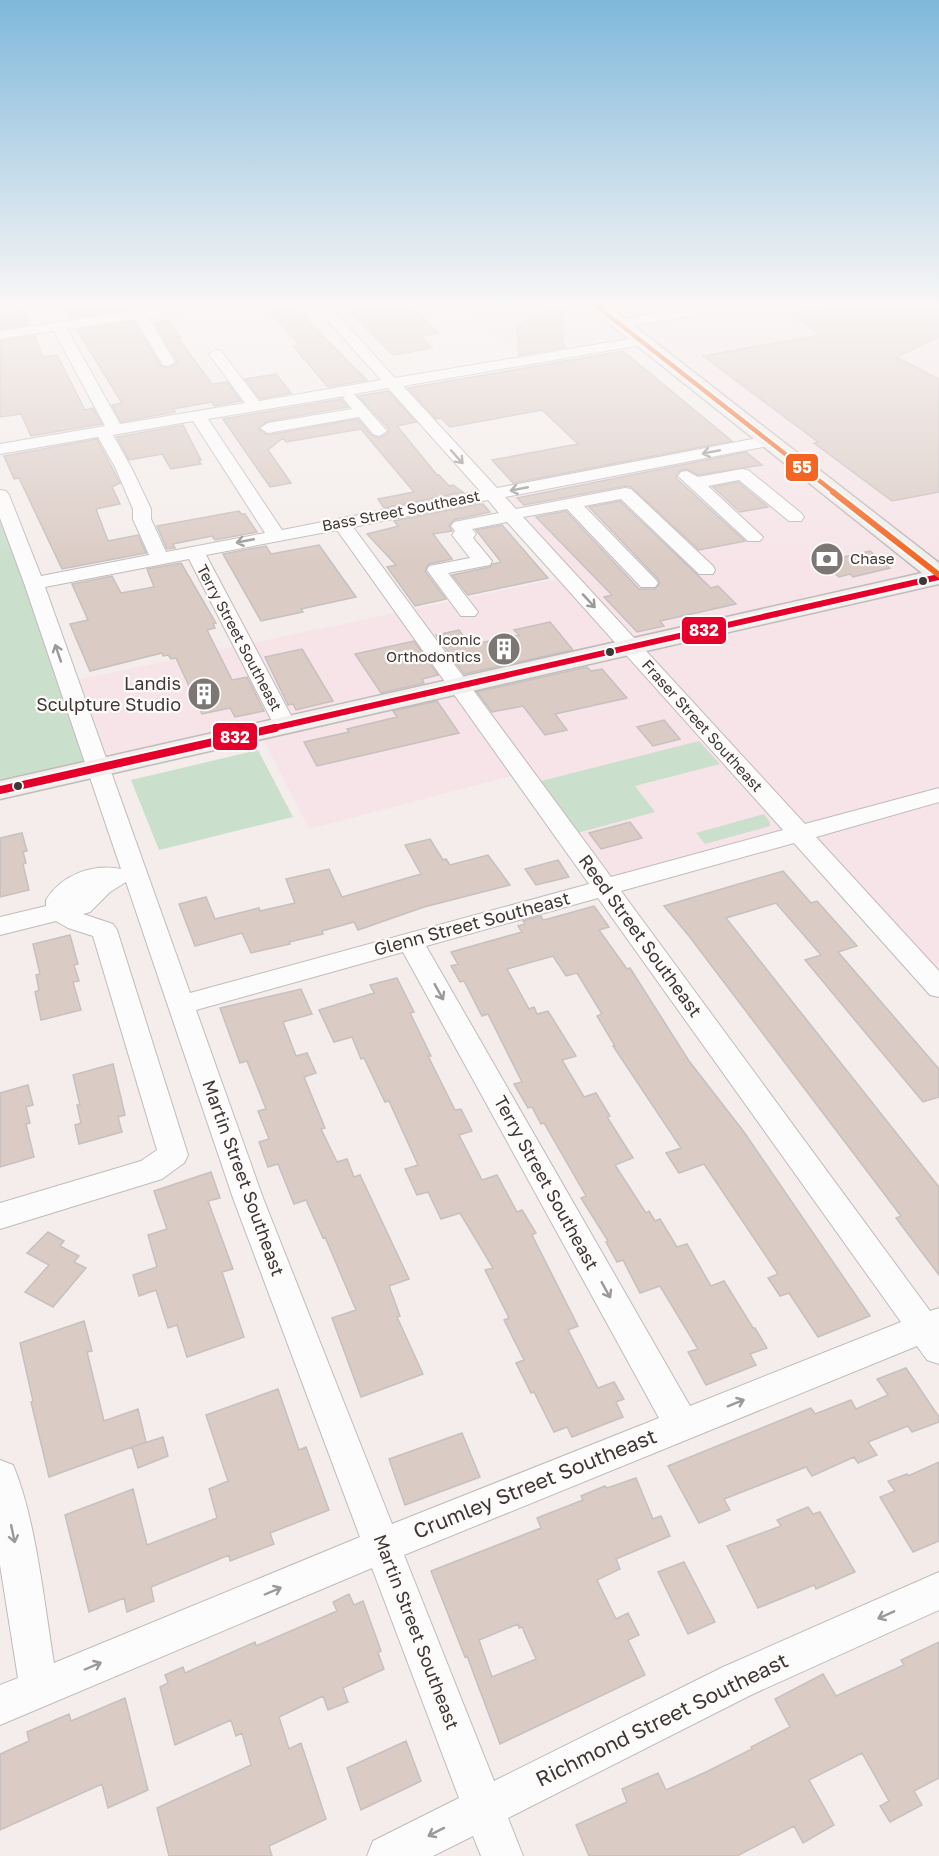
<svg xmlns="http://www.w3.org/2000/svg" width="939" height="1856" font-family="'Golos Text',sans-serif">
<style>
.commercial{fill:#f6e4e8}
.green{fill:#cbdfcd}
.building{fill:#dbcbc5;stroke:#c6c0bf;stroke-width:1.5;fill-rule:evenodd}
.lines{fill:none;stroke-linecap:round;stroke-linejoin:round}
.street-casing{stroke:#c0bbba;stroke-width:2}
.secondary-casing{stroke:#c0bbba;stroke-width:3}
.street{fill:#fdfcfc;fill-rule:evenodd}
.secondary{fill:#f1eeeb;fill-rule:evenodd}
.bus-1-far1-casing{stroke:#fefbfa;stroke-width:10}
.bus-1-casing{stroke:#fefbfa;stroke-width:12}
.bus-2-far1-casing{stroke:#fefbfa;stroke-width:8}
.bus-2-casing{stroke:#fefbfa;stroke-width:10}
.bus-1-far1{stroke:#e4002b;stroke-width:6}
.bus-1{stroke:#e4002b;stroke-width:8}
.bus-2-far1{stroke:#f26522;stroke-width:4.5}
.bus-2{stroke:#f26522;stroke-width:6}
.oneway{stroke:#9c9a99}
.bus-dot{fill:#3c3836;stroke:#fefbfa;stroke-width:2}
.labels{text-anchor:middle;stroke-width:4.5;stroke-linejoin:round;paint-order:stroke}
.far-street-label{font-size:15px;fill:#3c3836;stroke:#fefbfa}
.far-poi-label{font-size:15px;fill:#3c3836;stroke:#fefbfa;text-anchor:start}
.poi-label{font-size:18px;fill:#3c3836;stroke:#fefbfa;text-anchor:end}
.street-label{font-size:18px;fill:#3c3836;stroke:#fefbfa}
.near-street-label{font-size:21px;fill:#3c3836;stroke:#fefbfa}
.line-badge{stroke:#fefbfa;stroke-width:2}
.badge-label{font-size:16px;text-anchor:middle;font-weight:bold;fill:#fff}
</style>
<rect width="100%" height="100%" fill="#f4edeb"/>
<path class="commercial" d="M458,304H939V982L799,832L601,887L522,773L309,829L259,731L98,767L72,681L566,577L491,494L767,441L641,341L523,361Z"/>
<path class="green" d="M0,518L100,765L0,787Z
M699,741L720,764L635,786L655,812L577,833L541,781Z
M258,750L293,817L159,850L131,780Z
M764,814L770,822V826L705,844L696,833Z"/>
<path class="building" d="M62,304H136L138,308L70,318Z
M262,304H291L367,380L328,387L293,346L300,345Z
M342,304H410L438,333L421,336L432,348L393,355Z
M847,304H939V337L896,357L939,379V492L892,501L814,443L818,442L703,356L820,335L791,314Z
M553,307L562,310L563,345L565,347L519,355L517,324H523L532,315Z
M25,310L31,324L0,329V313Z
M169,320L181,338H178L212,384L227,382L241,401L214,406L212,402L173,409L175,412L121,422L112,405L122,403L77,330L134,321L161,366L168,368L176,364L177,361L154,322Z
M35,336L43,357L57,355L85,410L93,408L102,424L31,436L21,414L0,417V341Z
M623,351L732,441L513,483L492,460L578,444L542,410L450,427L441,418L436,419L408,388Z
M276,374L291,393L260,399L245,379Z
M388,391L416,422L397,426L437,475H439L449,486L453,485L463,492L384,508L378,499L414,492L361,429L286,442L283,438L268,450L291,483L270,487L223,419L341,399L348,407L268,421L258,429L268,435L358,419L371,435L380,438L388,433L389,429L358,396Z
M183,425L201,460H198L201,464L171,469L162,454L129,460L117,437Z
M97,439L120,483L112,487L120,504L96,509L108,541L138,535L146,553L62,569L19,478L14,479L4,456Z
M746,452L762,465L698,475L687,469L681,470L676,475V478L745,541L699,550L631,487L625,486L524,505L517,498Z
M738,482L768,507L740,512L713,487Z
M620,501L711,588L718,586L736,604L660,621L664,626L637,632L604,597L612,595L536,517L566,511L639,589H655L660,583L657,578L589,507Z
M479,504H483L490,512L454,520L449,526L452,531L433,534L452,559L429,564L425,571L446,599L415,606L387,567L396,565L367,534L395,527L398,526L394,521Z
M239,511L241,514H245L257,532L215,540L212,536L173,544L175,548L167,549L157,526Z
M502,525L548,578L468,595L452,575L490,567L493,564L501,562L476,530Z
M319,545L356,597L301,609L303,612L261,621L223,554L266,546L271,554Z
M870,551L890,568L853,577L850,574L839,577L822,562Z
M181,563L216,623L213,624L215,628L207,630L232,680L247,677L264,711L235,717L230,708L202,714L176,658L171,659L168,655L163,656L162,653L90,671L70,624L88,620L72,584L112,576L121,593L154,587L147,569Z
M550,622L573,650L464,674L436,635L459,630L470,645L519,635L514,630Z
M414,641L438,675L422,679L424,683L381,693L355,654Z
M302,649L333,701L296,710L293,704L288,705L265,657Z
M587,667L591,671L602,669L627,698L555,714L567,730L545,735L523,706L492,712L477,692Z
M437,701L459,733L317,766L304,742L349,732L347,729L397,717L393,711Z
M664,720L680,739L653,746L637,727Z
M630,822L642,838L601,849L589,833Z
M22,833L27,851L23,852L26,863L23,864L29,890L0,897V838Z
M430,839L443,860L446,859L450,865L488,855L510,885L424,907L358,930L354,922L322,931L323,934L289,942L290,944L251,953L242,933L195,946L179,904L206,897L215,919L259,908L260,911L295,903L286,879L329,869L342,897L421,874L405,845Z
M558,860L569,877L536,885L525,869Z
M783,871L811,903L817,901L857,946L838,952L939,1069V1097L923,1102L805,960L821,955L776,903L726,918L939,1187V1275L896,1218L901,1216L689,936L664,906Z
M594,906L609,927L599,930L627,969L630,968L689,1061L744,1132L870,1316L818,1337L789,1293L780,1296L768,1278L778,1274L704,1164L679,1173L666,1153L681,1148L613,1046H615L597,1016L602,1014L577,973L566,976L553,956L507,969L529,1009L534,1007L537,1014L548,1011L576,1056L562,1060L584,1097L596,1093L610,1116L607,1117L633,1158L615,1165L646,1213L649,1211L655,1221L660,1219L677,1247L687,1244L711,1286L724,1281L753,1328H755L767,1348L750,1354L756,1365L706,1385L688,1352L698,1349L660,1286L640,1293L623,1260L617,1262L606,1242L608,1241L581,1198L586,1196L544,1123L541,1124L532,1107L528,1108L514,1084L522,1082L488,1014L482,1016L464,981L460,982L451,966L458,964L451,952L522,932L518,926L525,924L523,921L541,916L543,920L548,919Z
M70,935L78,964L74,965L79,981L73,982L81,1010L41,1020L35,992L39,990L36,975L40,974L33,944Z
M397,978L414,1012L410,1013L431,1056H428L455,1110L461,1109L472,1131L459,1135L482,1180L497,1175L517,1212L522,1210L536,1233L532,1235L578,1326L568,1330L598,1388L614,1382L624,1399L616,1402L623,1417L572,1437L567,1427L554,1432L534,1392L531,1393L516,1363L524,1360L504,1320L509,1318L485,1270L493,1268L460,1213L441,1219L428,1192L417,1195L405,1169L418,1165L389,1101L385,1102L364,1058L361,1059L352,1037L334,1042L319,1010L374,993L370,985Z
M301,989L312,1014L283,1022L296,1056L307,1053L316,1073L304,1077L325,1128L321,1129L337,1162L347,1159L354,1177L360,1175L409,1279L389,1286L400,1316L397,1317L423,1374L361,1397L332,1318L356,1310L325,1237L323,1238L306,1200L294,1204L278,1164L268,1167L259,1142L269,1139L258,1111L266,1109L247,1061L240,1063L220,1008Z
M113,1064L125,1115L118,1117L122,1132L79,1144L75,1125L81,1123L77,1105H80L73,1075Z
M28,1085L33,1105L26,1107L30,1123L26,1124L34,1157L0,1167V1093Z
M211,1172L220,1198L208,1201L233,1269L222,1272L244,1337L187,1357L177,1325L168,1328L156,1290L139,1296L133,1275L157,1267L148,1235L167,1229L154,1191Z
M48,1232L64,1241L60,1246L79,1256L74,1262L86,1268L53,1307L25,1292L49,1265L27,1253Z
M84,1321L92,1351L87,1352L104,1421L138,1409L146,1442L49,1477L31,1402L33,1401L20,1343Z
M906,1368L939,1417V1422L912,1432L908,1426L868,1442L877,1455L858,1463L854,1457L812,1476L806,1467L724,1499L730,1510L699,1523L668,1466L811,1408L815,1414L851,1400L856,1409L888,1395L877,1379Z
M278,1389L299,1450L306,1447L329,1510L270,1533L274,1544L230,1561L229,1555L151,1587L154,1601L127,1612L124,1598L89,1612L65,1515L133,1489L147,1545L217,1518L209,1489L228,1481L206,1415Z
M462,1433L480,1477L405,1505L389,1459Z
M163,1437L168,1456L138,1468L132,1447Z
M939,1462V1541L913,1552L880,1497L895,1491L888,1481L907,1474L908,1476Z
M636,1478L653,1519L661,1516L670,1536L616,1559L620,1569L597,1580L616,1619L628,1613L639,1635L628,1640L645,1675L500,1744L467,1656L465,1657L431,1571L541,1528L537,1518L583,1500L581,1496L605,1486L607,1488ZM518,1624L519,1628L522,1627L536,1659L492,1677L479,1640Z
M808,1507L813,1514L820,1512L855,1572L816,1589L814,1585L758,1608L727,1546L781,1526L777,1520Z
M684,1562L715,1622L688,1634L658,1572Z
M349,1594L354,1605L363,1601L381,1651L378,1653L384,1669L343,1688L348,1702L328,1710L323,1696L279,1717L289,1749L301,1743L326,1819L269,1846L272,1856H169L157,1808L251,1765L242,1733L236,1736L231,1720L175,1745L160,1687L168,1683L165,1675L183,1667L185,1673L255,1642L256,1646L337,1611L333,1602Z
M939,1642V1778L914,1791L922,1805L890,1822L880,1806L889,1801L862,1753L809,1780L834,1825L803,1843L794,1826L737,1856H589L576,1825L627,1802L622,1789L658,1773L666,1790L706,1772L752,1749L751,1747L790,1727L775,1699L823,1674L836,1696L904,1665L901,1660Z
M125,1698L148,1790L108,1808L102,1784L0,1830V1754L29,1741L27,1732L69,1714L71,1721Z
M406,1741L421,1781L361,1810L347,1768Z"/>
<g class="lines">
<defs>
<path id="street" d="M176,304H214L207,308L148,317L175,362L168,366L163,365L135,319L67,329L120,424L245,403L209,354L216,350L221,351L259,401L381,380L313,304H328L395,378L641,337L646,338L648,341L646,344L641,345L403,386L497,488L768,436L774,438L776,441L768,446L505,497L516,509L625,488L631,489L713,566L715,570L713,574H699L621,499L584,506L655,579L658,583L655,587H641L567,509L523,517L805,824L939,788V802L816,837L939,971V997L930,995L794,843L621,891L930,1311L939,1308V1364L927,1360L917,1346L404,1555L494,1781L723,1667L939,1572V1610L751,1695L508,1818L523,1856H481L473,1836L433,1856H367L373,1841L459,1798L372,1568L0,1725V1685L18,1678L0,1565V1460L13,1465C36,1519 44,1603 54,1663L360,1537L233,1198L126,882L110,892L90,912L83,914L113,924L117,930L188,1155L184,1163L162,1179L0,1229V1203L141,1161L157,1150L93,936L68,928L56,921L0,935V917L46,906V900C61,875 93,863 121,869L24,583L0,518V490L6,491L9,495L41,576L149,555L133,519V509L116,469L98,437L0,454V444L105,426L54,331L0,339V331ZM388,388L480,491L282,530L208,419L345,396L343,398L352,409L268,423L260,428L268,433L359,417L373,434L379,436L387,431L354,394ZM193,421L265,533L166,552L151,519V509L132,469L113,435ZM488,500L499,513L454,522L451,526L455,531L452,535L470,558L429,566L427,570L461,616H475L478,612L448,573L490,565L492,561L473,538L476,534L472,529L507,522L783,830L611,877L353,527ZM337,530L589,884L190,993L45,587L189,559L274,725L277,730L285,732L293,730L296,725L206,555ZM598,898L901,1322L690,1406L426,946ZM403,952L659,1418L392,1524L263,1198L196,1010Z
M708,304H742L735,308L619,328L612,324L619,320Z
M742,469L748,470L801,513L804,517L801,521H789L739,480L708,486L763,537L760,541H748L678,476L681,472L687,471L698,477Z"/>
<path id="secondary" d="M585,304H606L939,563V584L0,799V781L922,573Z"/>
</defs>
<use href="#street" class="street-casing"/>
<use href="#secondary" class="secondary-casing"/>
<use href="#street" class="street"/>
<use href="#secondary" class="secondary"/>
<defs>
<path id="bus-1-far1" d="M269,729L939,577"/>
<path id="bus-1" d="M0,790L275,728"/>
<path id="bus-2-far1" d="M594,304L835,493"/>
<path id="bus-2" d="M833,492L939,575"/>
</defs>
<use href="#bus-1-far1" class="bus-1-far1-casing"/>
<use href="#bus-1" class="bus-1-casing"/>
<use href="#bus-2-far1" class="bus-2-far1-casing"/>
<use href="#bus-2" class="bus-2-casing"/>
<use href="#bus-1-far1" class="bus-1-far1"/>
<use href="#bus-1" class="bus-1"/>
<use href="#bus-2-far1" class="bus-2-far1"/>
<use href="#bus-2" class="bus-2"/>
</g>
<defs><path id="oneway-shaft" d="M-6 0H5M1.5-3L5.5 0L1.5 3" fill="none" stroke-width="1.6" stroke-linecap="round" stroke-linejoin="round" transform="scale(1.5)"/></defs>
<g class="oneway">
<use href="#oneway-shaft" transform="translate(711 452) rotate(169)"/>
<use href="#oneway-shaft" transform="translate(457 457) rotate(48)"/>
<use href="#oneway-shaft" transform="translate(519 489) rotate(169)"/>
<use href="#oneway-shaft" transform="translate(245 541) rotate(169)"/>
<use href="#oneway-shaft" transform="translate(589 601) rotate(47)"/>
<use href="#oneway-shaft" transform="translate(58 653) rotate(-109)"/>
<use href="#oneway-shaft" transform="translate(439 992) rotate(61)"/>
<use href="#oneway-shaft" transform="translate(606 1290) rotate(61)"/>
<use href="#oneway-shaft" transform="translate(736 1403) rotate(-22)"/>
<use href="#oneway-shaft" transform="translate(13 1534) rotate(78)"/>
<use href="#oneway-shaft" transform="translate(273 1591) rotate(-23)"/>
<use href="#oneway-shaft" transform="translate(886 1615) rotate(156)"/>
<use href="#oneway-shaft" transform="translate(93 1666) rotate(-23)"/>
<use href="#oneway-shaft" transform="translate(436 1832) rotate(153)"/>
</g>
<linearGradient id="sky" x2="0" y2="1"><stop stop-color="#7fb8db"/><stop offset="0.54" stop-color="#faf7f6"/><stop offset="1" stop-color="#faf7f6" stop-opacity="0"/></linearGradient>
<rect width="939" height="564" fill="url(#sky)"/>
<defs>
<symbol id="bank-disc" viewBox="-11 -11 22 22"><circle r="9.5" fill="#7c7775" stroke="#fefbfa"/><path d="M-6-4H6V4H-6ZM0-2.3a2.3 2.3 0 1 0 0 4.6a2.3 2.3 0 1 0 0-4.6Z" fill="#fff"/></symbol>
<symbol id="building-disc" viewBox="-11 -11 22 22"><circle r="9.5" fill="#7c7775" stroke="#fefbfa"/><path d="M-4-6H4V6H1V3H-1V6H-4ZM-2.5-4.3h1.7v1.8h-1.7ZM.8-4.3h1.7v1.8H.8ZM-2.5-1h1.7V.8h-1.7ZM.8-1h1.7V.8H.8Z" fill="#fff"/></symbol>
</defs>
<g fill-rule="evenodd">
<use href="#bank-disc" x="808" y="540" width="38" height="38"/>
<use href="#building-disc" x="485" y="630" width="38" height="38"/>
<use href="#building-disc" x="185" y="675" width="38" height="38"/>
</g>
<g class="bus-dot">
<circle cx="923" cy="581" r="5"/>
<circle cx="610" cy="652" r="5"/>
<circle cx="18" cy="786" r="5"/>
</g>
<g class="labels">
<g class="far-street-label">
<text transform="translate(401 511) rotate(-11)" y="5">Bass Street Southeast</text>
<text transform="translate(239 638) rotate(62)" y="5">Terry Street Southeast</text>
<text transform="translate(702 726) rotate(48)" y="5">Fraser Street Southeast</text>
</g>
<g class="far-poi-label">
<text x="850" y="564">Chase</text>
<text x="481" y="645" text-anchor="end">Iconic<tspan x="481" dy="17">Orthodontics</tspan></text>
</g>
<g class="poi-label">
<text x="181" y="690">Landis<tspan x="181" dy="21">Sculpture Studio</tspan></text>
</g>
<g class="street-label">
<text transform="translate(472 924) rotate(-15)" y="6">Glenn Street Southeast</text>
<text transform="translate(640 936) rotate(54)" y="6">Reed Street Southeast</text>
<text transform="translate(243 1178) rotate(70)" y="6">Martin Street Southeast</text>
<text transform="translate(546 1183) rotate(61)" y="6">Terry Street Southeast</text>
<text transform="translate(416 1632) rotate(69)" y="6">Martin Street Southeast</text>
</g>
<g class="near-street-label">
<text transform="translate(535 1484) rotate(-22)" y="7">Crumley Street Southeast</text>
<text transform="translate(662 1720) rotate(-26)" y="7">Richmond Street Southeast</text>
</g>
</g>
<g class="line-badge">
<rect x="785" y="453" width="34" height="29" rx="6" fill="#f26522"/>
<rect x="681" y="616" width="46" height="29" rx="6" fill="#e4002b"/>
<rect x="212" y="722" width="46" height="29" rx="6" fill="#e4002b"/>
</g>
<g class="badge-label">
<text x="802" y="473">55</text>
<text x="704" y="636">832</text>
<text x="235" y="743">832</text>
</g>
</svg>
